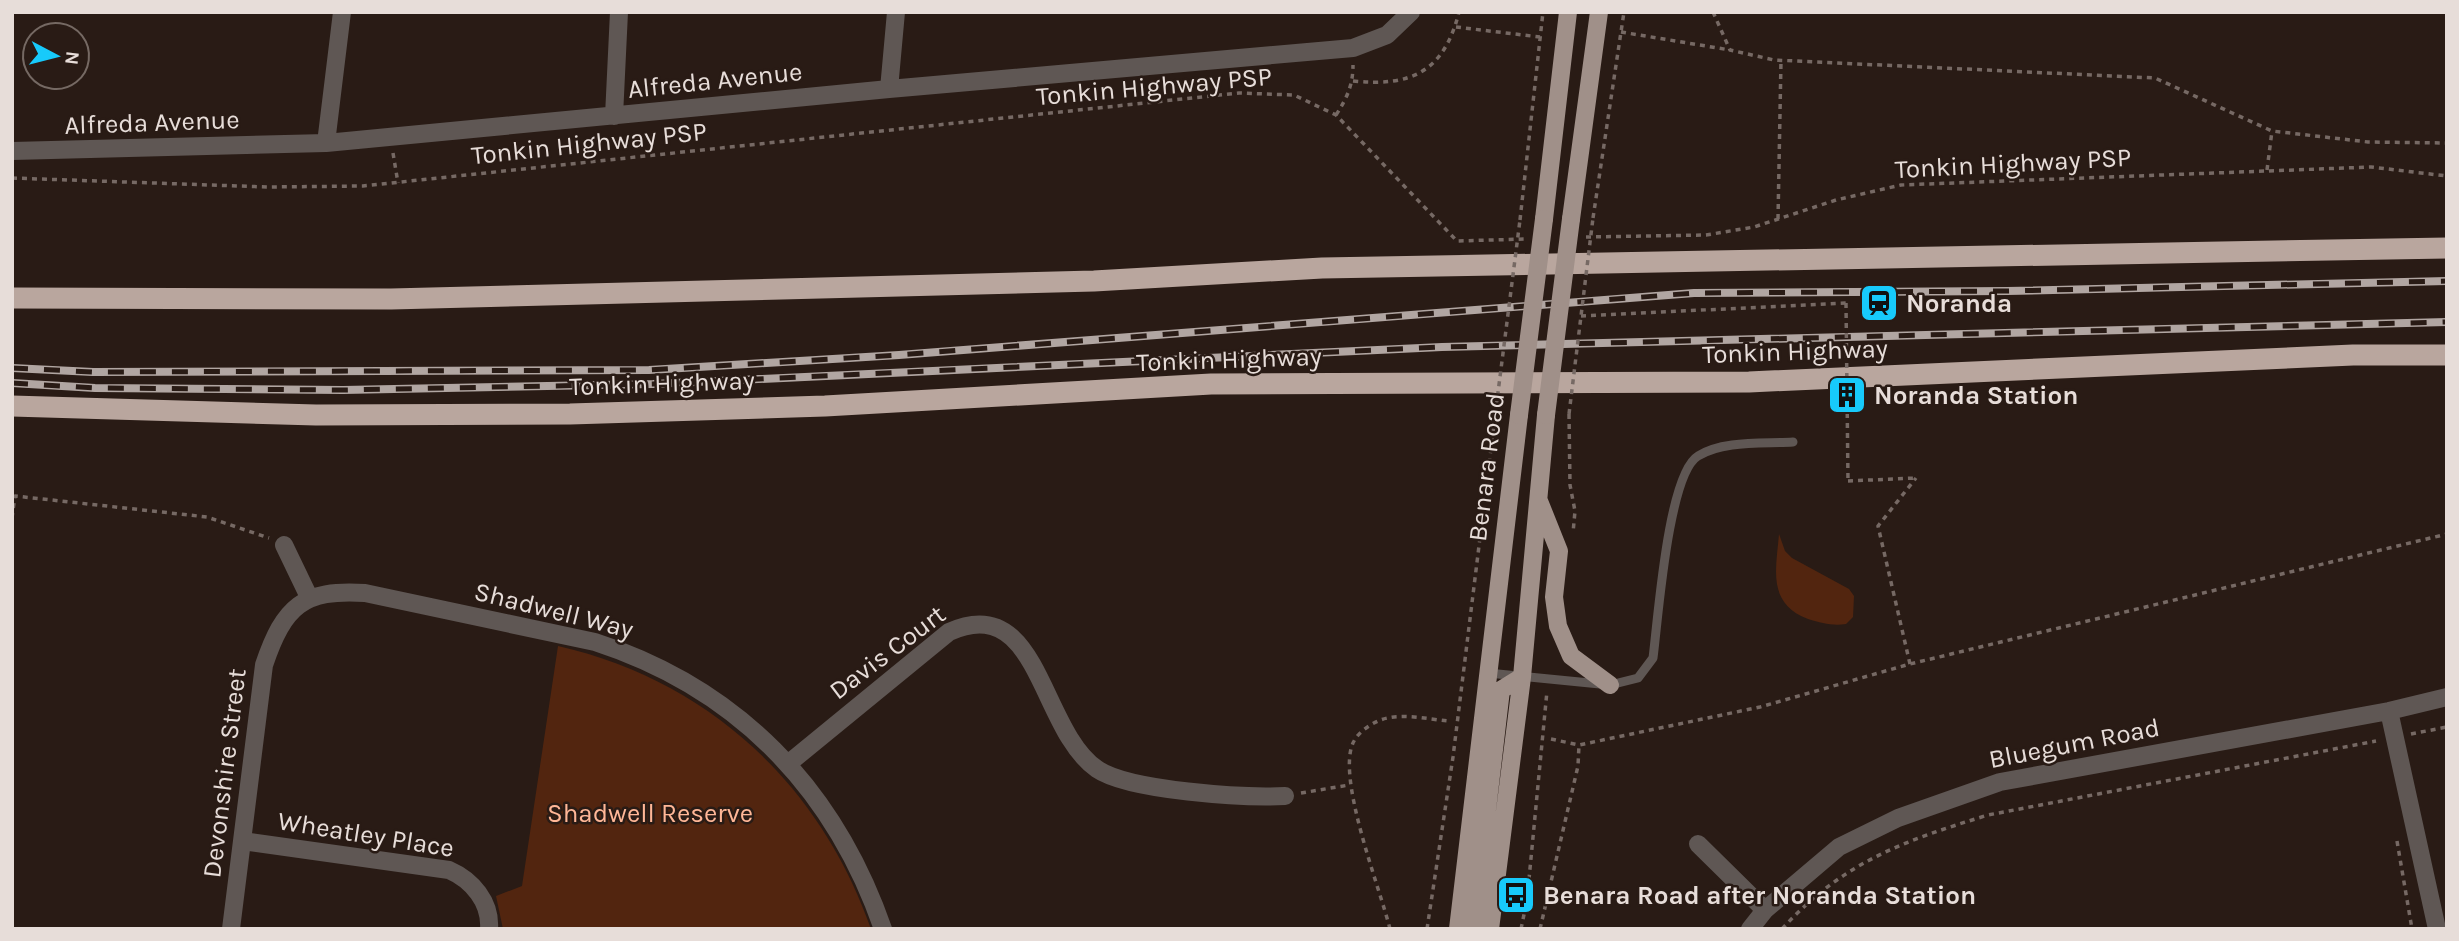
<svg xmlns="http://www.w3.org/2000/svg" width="2459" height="941" font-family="Karla,sans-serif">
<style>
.green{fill:#52250f}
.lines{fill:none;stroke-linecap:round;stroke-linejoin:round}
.path{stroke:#766964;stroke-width:3.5;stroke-dasharray:5 5;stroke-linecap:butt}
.service{stroke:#5f5754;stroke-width:9}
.minor{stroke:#5f5754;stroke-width:18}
.primary{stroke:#a09089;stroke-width:18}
.motorway{stroke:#b9a69e;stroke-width:21}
.rail-casing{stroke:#b1a6a2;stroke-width:8}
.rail{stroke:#291b15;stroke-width:5;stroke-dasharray:16;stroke-linecap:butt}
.path-bridge{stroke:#766964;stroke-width:3.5;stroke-dasharray:5 5;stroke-linecap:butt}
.primary-bridge{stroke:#a09089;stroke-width:18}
.labels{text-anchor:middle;stroke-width:5;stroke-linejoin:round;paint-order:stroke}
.street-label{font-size:26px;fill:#e7ddd9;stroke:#291b15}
.poi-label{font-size:26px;font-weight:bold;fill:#e7ddd9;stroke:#291b15;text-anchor:start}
.park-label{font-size:26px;fill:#ffb797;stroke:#291b15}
</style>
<rect width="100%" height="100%" fill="#291b15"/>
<path class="green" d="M1779,534L1785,551L1792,558L1849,589L1854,596L1853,617L1846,624C1832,626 1822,623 1808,619C1767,603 1776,570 1779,534Z
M558,646C708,680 820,784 871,929H503L496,896L522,886Z"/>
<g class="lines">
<path class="path" d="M1713,12L1730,50L1774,60L2155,78L2272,131L2368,142L2447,143
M1456,27L1540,37
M1621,32L1730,50
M1353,81C1411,87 1444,72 1459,12
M1336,115C1347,98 1353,85 1353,65
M393,153L398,183
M2267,170L2272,131
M12,178L267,187L363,186L1239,93L1294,95L1336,115L1457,241L1525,239
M1593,218L1624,12
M1778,219L1781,60
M1520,220L1543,12
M1586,237L1706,235L1754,227L1836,200L1901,185L2371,167L2447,176
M1581,316L1846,303
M1569,414L1570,485L1575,511L1573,533
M1848,481L1916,478
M12,518L15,496L207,517L269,538
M1910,664L1878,526L1916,478
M2411,734L2447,727
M1551,739L1579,745L1760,707L1910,664L2447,534
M1301,793L1349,785
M2397,841L2412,929
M1390,929C1380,888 1335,775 1354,741C1358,733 1369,725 1378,721C1398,712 1427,719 1448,721
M1427,929L1453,757L1495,416
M1521,929L1527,900L1547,691
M1540,929L1578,766L1579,745
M1782,929C1844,861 1904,841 1988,815L2376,741"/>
<path class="service" d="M1488,673L1610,685L1638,678L1653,658C1658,620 1668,474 1698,456C1723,440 1764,444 1793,442"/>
<path class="minor" d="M889,89L896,12
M614,116L619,12
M326,143L342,12
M12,151L326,143L889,89L1353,48L1387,35L1411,12
M284,545L309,597
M2389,711L2437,929
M789,763L949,632C1040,591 1039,729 1097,769C1129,791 1245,798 1285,796
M242,841L449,870C472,880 491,902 489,929
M1698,844L1765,910
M231,929L264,665C284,606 303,589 365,593L595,642C737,688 834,788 883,929
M1750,929L1765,910L1839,847L1898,818L2000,782L2389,711L2447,697"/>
<path class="primary" d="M1544,219L1568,12
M1571,219L1599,12
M1539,501L1559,551L1554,597L1558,626L1571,656L1610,685
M1458,929L1519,415
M1473,929L1501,690L1522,677
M1490,929L1522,677L1546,415"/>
<path class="motorway" d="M12,298L391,299L1094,281L1322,268L2447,248
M12,406L316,415L570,414L825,406L1211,384L1749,382L2353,355H2447"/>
<defs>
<path id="rail" d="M12,368L93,372L649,370L899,355L1694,293L2007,291L2447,281
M12,383L95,388L343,390L653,384L1442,347L2447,322"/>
</defs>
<use href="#rail" class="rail-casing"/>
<use href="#rail" class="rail"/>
<path class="path-bridge" d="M1846,303L1848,481
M1569,414L1593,218
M1495,416L1520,220"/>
<path class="primary-bridge" d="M1519,415L1544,219
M1546,415L1571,219"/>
</g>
<defs>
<symbol id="station-square" viewBox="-11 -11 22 22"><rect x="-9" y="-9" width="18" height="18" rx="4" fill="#17cafb" stroke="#291b15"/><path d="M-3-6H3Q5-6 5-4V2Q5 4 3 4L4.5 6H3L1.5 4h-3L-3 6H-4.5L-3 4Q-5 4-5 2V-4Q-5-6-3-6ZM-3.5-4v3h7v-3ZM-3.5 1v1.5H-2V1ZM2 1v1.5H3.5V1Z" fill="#111"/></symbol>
<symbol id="building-square" viewBox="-11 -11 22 22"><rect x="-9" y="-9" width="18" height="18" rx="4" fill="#17cafb" stroke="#291b15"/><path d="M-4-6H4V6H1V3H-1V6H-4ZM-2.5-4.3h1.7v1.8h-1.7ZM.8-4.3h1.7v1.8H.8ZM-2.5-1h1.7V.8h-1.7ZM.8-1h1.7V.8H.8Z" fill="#111"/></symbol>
<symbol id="bus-square" viewBox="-11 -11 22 22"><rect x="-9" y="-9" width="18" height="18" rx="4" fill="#17cafb" stroke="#291b15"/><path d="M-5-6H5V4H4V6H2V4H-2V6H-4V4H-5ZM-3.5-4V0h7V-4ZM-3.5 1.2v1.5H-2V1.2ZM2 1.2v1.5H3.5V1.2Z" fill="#111"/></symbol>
</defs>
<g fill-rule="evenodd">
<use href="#station-square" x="1857" y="281" width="44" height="44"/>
<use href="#building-square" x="1825" y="373" width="44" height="44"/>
<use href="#bus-square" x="1494" y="873" width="44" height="44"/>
</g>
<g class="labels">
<g class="street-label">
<text transform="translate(715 80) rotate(-6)" y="9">Alfreda Avenue</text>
<text transform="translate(1154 86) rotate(-5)" y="9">Tonkin Highway PSP</text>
<text transform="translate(152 122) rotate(-2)" y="9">Alfreda Avenue</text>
<text transform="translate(589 143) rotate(-6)" y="9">Tonkin Highway PSP</text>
<text transform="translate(2013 163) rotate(-3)" y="9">Tonkin Highway PSP</text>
<text transform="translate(1795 351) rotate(-2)" y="9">Tonkin Highway</text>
<text transform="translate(1229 359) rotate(-2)" y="9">Tonkin Highway</text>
<text transform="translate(662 383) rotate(-2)" y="9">Tonkin Highway</text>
<text transform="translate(1486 467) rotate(-83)" y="9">Benara Road</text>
<text transform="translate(554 610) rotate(14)" y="9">Shadwell Way</text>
<text transform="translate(887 652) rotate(-37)" y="9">Davis Court</text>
<text transform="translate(2074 743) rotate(-11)" y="9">Bluegum Road</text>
<text transform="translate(224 773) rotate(-83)" y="9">Devonshire Street</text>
<text transform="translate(366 834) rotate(9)" y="9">Wheatley Place</text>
</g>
<g class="poi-label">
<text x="1906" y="312">Noranda</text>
<text x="1874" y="404">Noranda Station</text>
<text x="1543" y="904">Benara Road after Noranda Station</text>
</g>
<g class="park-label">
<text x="650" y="822">Shadwell Reserve</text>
</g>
</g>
<rect width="2459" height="941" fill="none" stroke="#e7ddd9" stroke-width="28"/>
<g transform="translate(56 56) rotate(97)"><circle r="33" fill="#291b15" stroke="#756963" stroke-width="2"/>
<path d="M0-5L12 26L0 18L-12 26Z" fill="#17cafb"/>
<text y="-10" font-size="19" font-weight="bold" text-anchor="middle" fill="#e7ddd9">N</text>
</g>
</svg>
